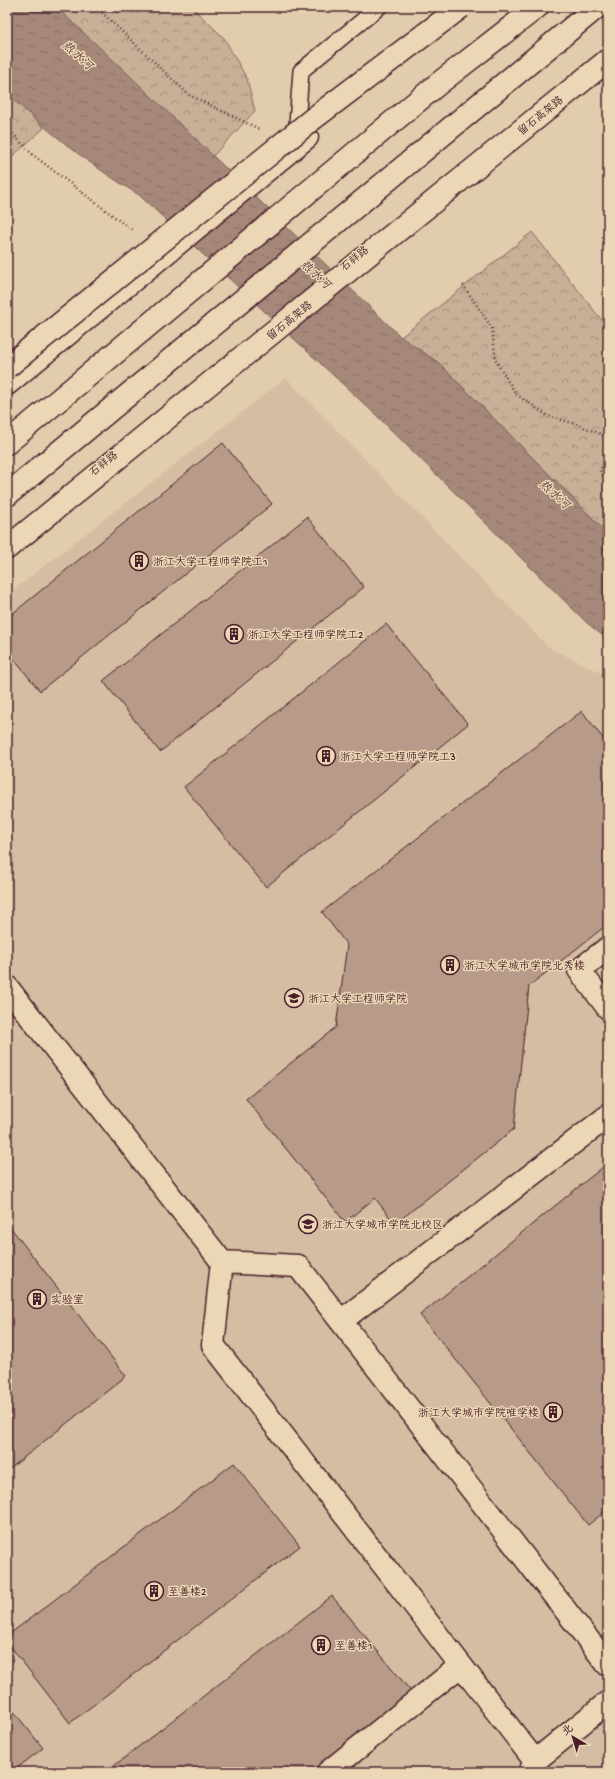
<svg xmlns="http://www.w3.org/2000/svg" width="615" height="1779" font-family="'Gochi Hand','LXGW WenKai TC',sans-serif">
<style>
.built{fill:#d4bda2}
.forest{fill:url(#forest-crowns);stroke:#896761}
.water{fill:url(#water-ripples);stroke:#815e5a}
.building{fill:#b79b88;stroke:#4a1f2b}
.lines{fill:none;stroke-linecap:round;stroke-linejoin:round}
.lane-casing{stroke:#4a1f2b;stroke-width:18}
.street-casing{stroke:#4a1f2b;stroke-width:25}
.primary-casing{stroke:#4a1f2b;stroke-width:25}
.highway-casing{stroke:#4a1f2b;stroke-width:25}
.path{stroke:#4a1f2b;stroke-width:2.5;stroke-dasharray:1 3;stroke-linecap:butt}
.lane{stroke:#ebd7b5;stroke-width:15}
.street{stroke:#ebd7b5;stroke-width:22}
.primary{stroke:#ebd7b5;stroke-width:22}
.highway{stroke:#ebd7b5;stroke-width:22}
.highway-bridge-casing{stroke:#4a1f2b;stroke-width:25;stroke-linecap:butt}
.highway-bridge{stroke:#ebd7b5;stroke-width:22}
.labels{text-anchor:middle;stroke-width:3;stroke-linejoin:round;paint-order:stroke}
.street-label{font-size:11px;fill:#4a1f2b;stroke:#ebd7b5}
.poi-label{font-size:11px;fill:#4a1f2b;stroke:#ebd7b5;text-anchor:start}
.water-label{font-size:12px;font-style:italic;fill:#61393e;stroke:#ebd7b5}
</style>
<defs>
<pattern id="forest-crowns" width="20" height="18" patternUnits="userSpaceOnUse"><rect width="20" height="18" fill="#c8af97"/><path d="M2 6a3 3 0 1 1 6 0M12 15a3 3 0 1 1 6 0" fill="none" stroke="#a48e7b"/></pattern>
<pattern id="water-ripples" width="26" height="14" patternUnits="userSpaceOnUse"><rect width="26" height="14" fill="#a58879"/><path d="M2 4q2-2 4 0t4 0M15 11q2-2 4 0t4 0" fill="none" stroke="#886f63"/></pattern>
</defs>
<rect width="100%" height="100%" fill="#e1ccad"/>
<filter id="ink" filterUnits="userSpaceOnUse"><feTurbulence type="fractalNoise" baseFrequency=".025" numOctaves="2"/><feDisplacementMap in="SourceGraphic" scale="8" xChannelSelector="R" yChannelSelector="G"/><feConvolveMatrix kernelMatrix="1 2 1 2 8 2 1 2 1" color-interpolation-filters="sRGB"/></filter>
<g filter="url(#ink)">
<path class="built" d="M286,378L548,647L608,676V1772H7V595Z"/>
<path class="forest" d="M56,7H192L224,38L247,79L255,111L213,156Z
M7,93L44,128L7,161Z
M532,232L608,328V534L439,363L401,337Z"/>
<path class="water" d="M7,7H56L125,71L401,337L439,363L608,534V640L587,623L376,415L139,195C90,165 49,133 7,93Z"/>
<path class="building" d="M223,443L272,504L40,691L7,651V618Z
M307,517L364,587L160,752L103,681Z
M386,624L468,724L266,887L184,787Z
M582,711L608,745V924L529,986L514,1129L395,1224L375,1198L345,1222L246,1099L336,1027L347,945L322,912Z
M608,1163V1509L588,1525L420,1315Z
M7,1223L126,1376L7,1471Z
M234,1463L300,1546L70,1723L7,1642V1636Z
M332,1596L414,1695L312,1772H106Z
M7,1703L43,1748L12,1772H7Z"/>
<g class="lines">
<defs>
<path id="lane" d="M296,137L301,71L379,7"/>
<path id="street" d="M608,948L579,970L608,1008
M7,987L222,1262L213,1345L535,1761
M222,1262L298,1266L608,1665
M341,1321L608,1116
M328,1772L460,1666
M530,1772L535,1761L608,1702"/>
<path id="primary" d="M7,384L307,137"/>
<path id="highway" d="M7,443L438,84L537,7
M7,495L597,7
M7,548L608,60"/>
</defs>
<use href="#lane" class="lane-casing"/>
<use href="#street" class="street-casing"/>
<use href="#primary" class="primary-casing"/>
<use href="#highway" class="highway-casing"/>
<path class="path" d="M96,7L189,95L259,129
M7,128L33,155L133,231
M463,285L492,328L496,361L516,394L548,416L576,424L608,437
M608,457L600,470L608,483"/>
<use href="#lane" class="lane"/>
<use href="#street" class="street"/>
<use href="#primary" class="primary"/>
<use href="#highway" class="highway"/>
<defs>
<path id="highway-bridge" d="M7,367L314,118L461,7"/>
</defs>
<use href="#highway-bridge" class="highway-bridge-casing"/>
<use href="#highway-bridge" class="highway-bridge"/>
</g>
</g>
<defs>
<symbol id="building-ring" viewBox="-11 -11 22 22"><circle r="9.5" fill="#ebd7b5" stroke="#4a1f2b" stroke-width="1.5"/><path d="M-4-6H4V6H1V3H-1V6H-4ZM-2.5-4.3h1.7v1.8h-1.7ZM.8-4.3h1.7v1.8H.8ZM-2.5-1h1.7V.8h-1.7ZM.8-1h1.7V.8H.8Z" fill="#4a1f2b"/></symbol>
<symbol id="university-ring" viewBox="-11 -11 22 22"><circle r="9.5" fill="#ebd7b5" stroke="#4a1f2b" stroke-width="1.5"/><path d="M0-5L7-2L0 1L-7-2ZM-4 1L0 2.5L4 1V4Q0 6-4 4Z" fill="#4a1f2b"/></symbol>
</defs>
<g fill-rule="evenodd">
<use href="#building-ring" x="128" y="550" width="22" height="22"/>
<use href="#building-ring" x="223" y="623" width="22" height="22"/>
<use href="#building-ring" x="315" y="745" width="22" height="22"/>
<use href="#building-ring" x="439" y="954" width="22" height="22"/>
<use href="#university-ring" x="283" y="987" width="22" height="22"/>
<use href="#university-ring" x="297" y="1213" width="22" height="22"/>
<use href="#building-ring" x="26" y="1288" width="22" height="22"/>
<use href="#building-ring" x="542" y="1401" width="22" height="22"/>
<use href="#building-ring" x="143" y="1580" width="22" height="22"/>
<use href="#building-ring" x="310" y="1634" width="22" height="22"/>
</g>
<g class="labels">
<g class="street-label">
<text transform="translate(540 115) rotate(-39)" y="4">留石高架路</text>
<text transform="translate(354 258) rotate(-39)" y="4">石祥路</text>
<text transform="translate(289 320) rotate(-39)" y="4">留石高架路</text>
<text transform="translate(103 463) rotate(-39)" y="4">石祥路</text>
</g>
<g class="poi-label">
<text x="153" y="565">浙江大学工程师学院工1</text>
<text x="248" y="638">浙江大学工程师学院工2</text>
<text x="340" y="760">浙江大学工程师学院工3</text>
<text x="464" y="969">浙江大学城市学院北秀楼</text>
<text x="308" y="1002">浙江大学工程师学院</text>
<text x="322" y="1228">浙江大学城市学院北校区</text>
<text x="51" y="1303">实验室</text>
<text x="539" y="1416" text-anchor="end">浙江大学城市学院唯学楼</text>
<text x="168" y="1595">至善楼2</text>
<text x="335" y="1649">至善楼1</text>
</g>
<g class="water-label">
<text transform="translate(78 55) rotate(43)" y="4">热水河</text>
<text transform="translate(316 274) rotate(43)" y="4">热水河</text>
<text transform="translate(555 494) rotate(43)" y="4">热水河</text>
</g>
</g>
<rect width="615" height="1779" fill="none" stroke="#ebd7b5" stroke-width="24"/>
<rect x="12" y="12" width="591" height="1755" fill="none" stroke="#4a1f2b" stroke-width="1.5" filter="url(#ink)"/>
<g transform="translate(573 1737) rotate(322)" stroke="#ebd7b5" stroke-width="3" paint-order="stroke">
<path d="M0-3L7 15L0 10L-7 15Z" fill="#4a1f2b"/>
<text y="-6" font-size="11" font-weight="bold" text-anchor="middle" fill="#4a1f2b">北</text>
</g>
</svg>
